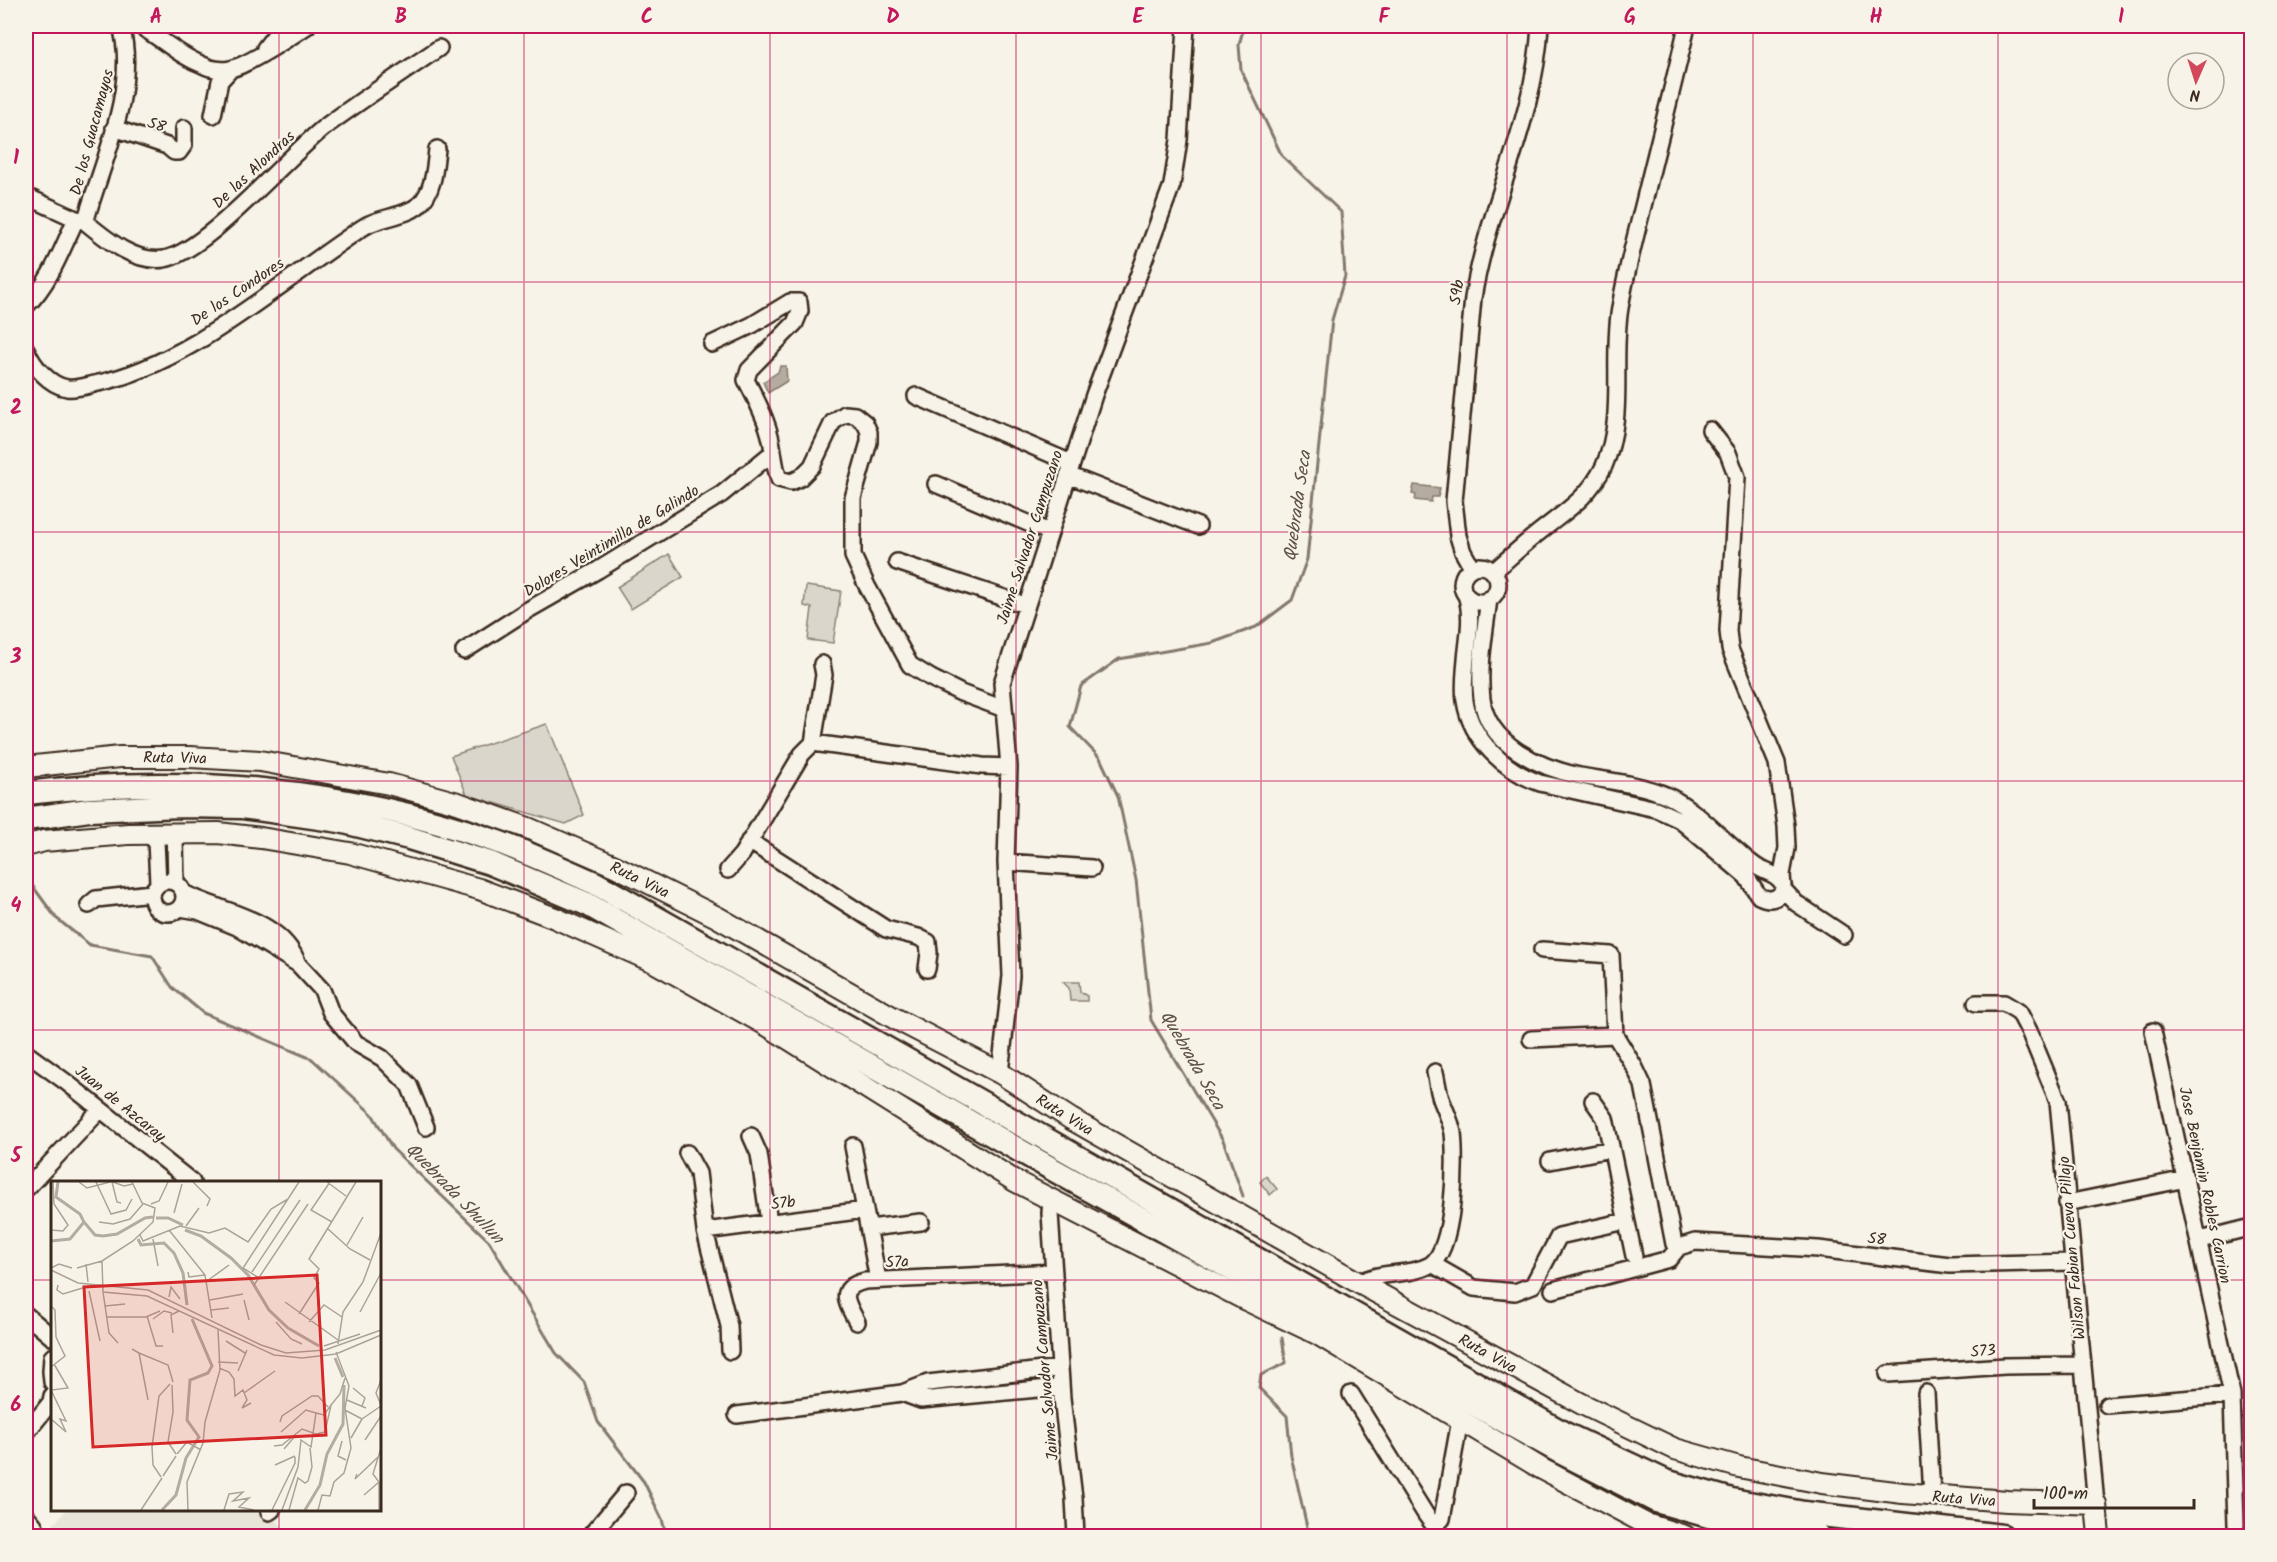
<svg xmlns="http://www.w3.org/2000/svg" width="2277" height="1562" font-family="Kalam,sans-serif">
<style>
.built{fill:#e9e4d9}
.green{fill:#dbd6cb;stroke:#8b8074;stroke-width:1.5}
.water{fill:#b4aca0;stroke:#84786c;stroke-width:1.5}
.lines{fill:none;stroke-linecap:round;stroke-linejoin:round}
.stream{stroke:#84786c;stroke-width:3}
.minor-casing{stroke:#3b2a1e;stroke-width:20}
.major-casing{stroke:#3b2a1e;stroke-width:24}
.highway-casing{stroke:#3b2a1e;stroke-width:27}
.minor{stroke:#f7f3e8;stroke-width:15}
.major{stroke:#f7f3e8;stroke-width:20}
.highway{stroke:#f7f3e8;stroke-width:22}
.grid{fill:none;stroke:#c2185b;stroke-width:1.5;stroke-opacity:0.55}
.labels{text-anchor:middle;stroke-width:4.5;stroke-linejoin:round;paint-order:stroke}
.street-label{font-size:16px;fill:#3b2a1e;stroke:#f7f3e8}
.water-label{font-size:18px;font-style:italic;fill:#5f5145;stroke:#f7f3e8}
.inset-river{fill:none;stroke:#b4aca0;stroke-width:3}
.inset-road{fill:none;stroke:#aca397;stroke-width:1.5}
.view{fill:#d62828;fill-opacity:0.15;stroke:#d62828;stroke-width:3}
.inset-edge{fill:none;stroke:#3b2a1e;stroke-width:3}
.neatline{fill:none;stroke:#c2185b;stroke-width:2}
.grid-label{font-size:20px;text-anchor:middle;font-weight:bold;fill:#c2185b}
</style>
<rect width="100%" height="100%" fill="#f7f3e8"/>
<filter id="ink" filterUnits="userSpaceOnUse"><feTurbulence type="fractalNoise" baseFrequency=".0167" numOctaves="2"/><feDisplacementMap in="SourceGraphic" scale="12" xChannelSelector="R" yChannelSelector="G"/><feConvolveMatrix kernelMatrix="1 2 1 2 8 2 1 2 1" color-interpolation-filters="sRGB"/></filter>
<g filter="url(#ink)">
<path class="built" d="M66,1510H260L297,1536H44Z"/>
<path class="green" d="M669,554L683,577L631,609L617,587Z
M806,586L841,591L833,643L808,640L812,608L804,606Z
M547,724L584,815L566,824L467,795L451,756Z
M1063,982H1079L1080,992L1087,996V1001H1070L1069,988Z
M1266,1176L1277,1189L1270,1195L1260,1182Z"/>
<path class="water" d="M780,366H786L787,381L768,393L763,382L778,372Z
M1414,485L1440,488L1438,497H1432L1431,502L1415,500L1416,495L1412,494Z"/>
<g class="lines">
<path class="stream" d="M26,877L56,918L90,945L152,956L172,987L203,1013L312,1059L372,1114L393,1149L489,1241L556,1353L584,1382L598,1422L644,1482L662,1519L666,1536
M1243,1196L1223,1140L1151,1020L1136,880L1118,796L1100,758L1070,727L1081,686L1119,659L1212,643L1256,627L1292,600L1307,559L1332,320L1345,276L1341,212L1282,156L1241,70L1239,45L1244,26
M1282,1338L1286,1363L1261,1375L1259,1388L1287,1416L1291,1456L1309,1536"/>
<defs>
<path id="minor" d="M140,26C161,38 179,56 203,65C210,69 222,71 230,69C247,66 292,36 307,26
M265,48L282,26
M213,115L220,81L231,69
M114,128L167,146L174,152H179L184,145V128
M26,196L76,219L83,220L87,216C104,158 138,86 121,26
M83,220C105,238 133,263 164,259C206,252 287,156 326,126C363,99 401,74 439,48
M26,306C50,283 62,249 76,219
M712,344L752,325L790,302H799L800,311L795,323L749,370L746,380C755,397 764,414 769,432C774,448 773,463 779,479L791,482L800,478L812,466L833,422L845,414L855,415L865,423L869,432V442L853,498V556L867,586L910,665L931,678L961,693L1004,709
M26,349C33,366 49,385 67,388C76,389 86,386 94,384C183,367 271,290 346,239C353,234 361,228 369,224C384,217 406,216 419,205C434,191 435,167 437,149
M916,396L1071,463
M1710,430L1728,453L1737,477L1728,631L1730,649L1777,763L1786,826L1787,848L1782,874L1783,889L1796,903L1844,935
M1068,475L1198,526
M936,484L1049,532
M897,562L1025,605
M1462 584a18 18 0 1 1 36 0a18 18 0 1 1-36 0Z
M1472,568L1463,552L1458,536L1454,501L1473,298C1488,206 1535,120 1540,26
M1493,572C1509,558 1525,543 1542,530C1567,510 1589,497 1604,466C1626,416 1611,360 1620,308C1626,271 1636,235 1645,198C1659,140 1674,83 1687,26
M1466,595C1473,615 1468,638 1466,659C1465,673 1463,687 1465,701C1471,740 1505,771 1540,783L1656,809L1680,820L1746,876L1759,896C1769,901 1779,900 1783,889
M1489,599C1485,631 1478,667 1482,699C1487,744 1540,768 1580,776C1609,781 1641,784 1668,796C1693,808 1715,832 1736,850C1743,856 1749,862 1757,867C1767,873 1776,873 1783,884
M464,651L528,610L598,570L722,494L772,453
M813,743L982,766L1009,767
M145,833L156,841L158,883
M749,841L886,929L918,937L928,942L929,953L927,969
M1006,862L1092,868
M728,870L742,854L802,754L813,743L824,675L822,664
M152 897a16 16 0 1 1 32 0a16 16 0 1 1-32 0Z
M176,883L175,841L186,833
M184,893C223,913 281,918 298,964
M89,905L96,899L152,893
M180,908L198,911L237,927L298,964L322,990L331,1013L356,1043L382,1058L409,1085L426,1127
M1542,950L1611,955L1615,1035L1635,1068L1643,1085L1674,1244L1679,1247
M1976,1003H2004L2019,1012L2029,1031L2058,1101L2096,1504
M2153,1031L2232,1395L2236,1525
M1531,1039L1615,1035
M26,1053L66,1082L192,1182
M1000,1073L1011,976L1006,862L1009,767L1002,683L1094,395L1172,185L1179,140L1186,26
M1593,1101L1605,1118L1634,1256
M751,1136L759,1154L769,1222
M853,1146L878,1280
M687,1153L698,1173L705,1231L729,1326L730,1351
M1550,1161L1611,1149
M26,1189L100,1110
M1051,1201L1050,1213L1062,1398L1074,1498L1076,1536
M2067,1203L2186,1179
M869,1228L921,1222
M705,1231L865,1210
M2200,1240L2252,1227
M1432,1264L1474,1288L1515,1292L1533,1285L1559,1236L1626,1221
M1359,1283C1380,1270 1408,1277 1430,1265C1455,1250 1456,1160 1453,1133C1451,1121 1445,1110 1441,1099C1438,1090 1437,1081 1435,1072
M1553,1290L1669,1259L1679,1247L1695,1242L1818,1249L1950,1265L2072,1262
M26,1315L52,1337
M857,1322C846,1302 837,1288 865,1281L1054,1272
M52,1357L51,1371L52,1382
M1888,1374L2005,1366L2082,1365
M902,1393L921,1400L1049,1388L1061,1389
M1926,1393L1932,1495
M1351,1394L1426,1515L1432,1523H1438L1442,1519L1460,1420
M2107,1405L2232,1395
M737,1415L902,1393L928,1383L1060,1368
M26,1433L51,1402L52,1396
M269,1512L272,1510
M26,1516C31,1521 39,1528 36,1536
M590,1536L626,1493"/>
<path id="major" d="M26,767L120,757H190L260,761L389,784L458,803L528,828L615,866L717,917L894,1018L1000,1073L1071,1119L1359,1283L1582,1404L1675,1449L1739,1467L1822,1483L1903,1493L2007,1501L2096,1504L2099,1536
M26,846L44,841L128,834L218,833L261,838L350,853L479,889L555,918L654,962L768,1026L1015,1181L1246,1300L1317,1334L1542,1469L1646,1524L1685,1536"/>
<path id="highway" d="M26,793C184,774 347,788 498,842C531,854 563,869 595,883L1565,1434L1665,1481L1732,1500L1804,1513L2002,1536
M26,819L89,810L180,806L242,807L340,821L409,838L490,863L587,904L1054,1170L1558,1451L1656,1501L1726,1521L1818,1536"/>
</defs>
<use href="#minor" class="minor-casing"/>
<use href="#major" class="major-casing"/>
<use href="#highway" class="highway-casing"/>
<use href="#minor" class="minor"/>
<use href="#major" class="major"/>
<use href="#highway" class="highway"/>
</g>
</g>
<path class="grid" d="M279,26V1182M524,26V1536M770,26V1536M1016,26V1536M1261,26V1536M1507,26V1536M1753,26V1536M1998,26V1536M26,282H2252M26,532H2252M26,781H2252M26,1030H2252M26,1280H52M380,1280H2252M279,1510V1536"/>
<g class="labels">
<g class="street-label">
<text transform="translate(157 124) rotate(19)" y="6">S8</text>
<text transform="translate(91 132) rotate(-75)" y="6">De los Guacamayos</text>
<text transform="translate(253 169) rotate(-43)" y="6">De las Alondras</text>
<text transform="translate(237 291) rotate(-34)" y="6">De los Condores</text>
<text transform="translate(1456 292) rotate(-81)" y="6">S9b</text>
<text transform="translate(1029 537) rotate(-72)" y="6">Jaime Salvador Campuzano</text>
<text transform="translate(611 540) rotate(-31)" y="6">Dolores Veintimilla de Galindo</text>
<text transform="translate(175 757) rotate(1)" y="6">Ruta Viva</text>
<text transform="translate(640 879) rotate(26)" y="6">Ruta Viva</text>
<text transform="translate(121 1103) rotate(39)" y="6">Juan de Azcaray</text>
<text transform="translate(1065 1114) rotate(32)" y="6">Ruta Viva</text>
<text transform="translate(2206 1185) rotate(78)" y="6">Jose Benjamin Robles Carrion</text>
<text transform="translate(783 1202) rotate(-7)" y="6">S7b</text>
<text transform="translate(1877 1238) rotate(6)" y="6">S8</text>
<text transform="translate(2071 1248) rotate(-95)" y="6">Wilson Fabian Cueva Pillajo</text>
<text transform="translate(897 1261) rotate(-3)" y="6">S7a</text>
<text transform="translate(1983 1350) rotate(-5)" y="6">S73</text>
<text transform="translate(1488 1353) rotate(29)" y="6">Ruta Viva</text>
<text transform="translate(1044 1370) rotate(-95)" y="6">Jaime Salvador Campuzano</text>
<text transform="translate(1964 1498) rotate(4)" y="6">Ruta Viva</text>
</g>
<g class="water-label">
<text transform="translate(1297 506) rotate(-82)" y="6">Quebrada Seca</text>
<text transform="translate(1193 1060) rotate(60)" y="6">Quebrada Seca</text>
<text transform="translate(455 1193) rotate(46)" y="6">Quebrada Shullun</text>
</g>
</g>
<g transform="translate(51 1181)">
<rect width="330" height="330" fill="#f7f3e8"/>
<path class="inset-river" d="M105,37H117L132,44M33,41L44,54L52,55L66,53L94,37L102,36M134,49L150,55L180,77L197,94L218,129L237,147L268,165M87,58L90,64L113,62L123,72L132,92L136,124M0,60L19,58L33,41L29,33L5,16L7,1M284,177L292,196M111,329L125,314L135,277L148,256L136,239L139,199L157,192L161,185L141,138M254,329L269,304L276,273L292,243L293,204"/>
<path class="inset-road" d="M28,1L36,7L59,1M45,1L60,33L75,29L81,18M61,1L66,21L70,22M62,1L73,5L82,3M142,1L159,18L156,25M276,1L295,15M279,1L260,29L281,41M100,23L108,20L117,1M123,32L131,3M48,41L62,43L79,38L92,23M135,45L148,27M277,48L299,68L319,79M0,49L12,50L17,44L3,23L2,1M118,49L154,94L161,137M89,54L92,60L129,45L158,52L174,47L197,61L220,28L237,18M102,58L107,85M296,64L312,36M51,80L52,111L96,115L223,174L251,177L285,173L330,154M35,83L37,101M0,87L8,83L21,87M26,87L51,80L82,60L102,41L104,27L91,22L81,1M0,89L27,102L97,109L210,164L235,172L274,169L330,149M137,91L138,96L154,94M201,91L249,19M208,97L192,87L248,1M156,100L178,84M7,104L6,109L12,113L35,106M203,104L257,23M38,110L49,160M52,111L58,152L67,162M118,116L120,106L129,118M159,119L192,113M193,119L198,139M234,121L287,159M0,125L4,129L5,156L14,175L0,186M54,125L74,123M160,129L178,127M309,131L330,92M248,133L268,102L263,97L268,88L258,78L305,1M96,135L105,165H112M56,136H95L109,130M102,138L113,130L121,132M225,141L240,158L251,163M258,141L273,124L291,136M122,152L120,134L128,130M175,160L194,172M287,163L292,131L312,101L330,52M273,165L309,153M81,168L88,172L97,219M88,172L117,184L122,201M167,181L187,182M168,187L178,191L183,198L184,215L192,209L196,219L191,227L200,222M187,190L196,169M330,199L325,212L330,224M121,204L122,231L117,261L125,273M302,207L314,217L311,225M193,212L224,190M296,219L315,227M294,229L311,238M0,238L15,251L9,238L15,240L0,209L17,207L3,183M311,238L330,225M229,241L231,235L261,215H267L277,226M230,251L255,229L265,232M300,257L311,238M314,259L330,235M291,260L287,275L295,279M223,265L231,264L251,248L265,253L274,251L280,224L289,213L294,197M233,268L245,254M126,273L136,261L150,269M224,284L244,275M306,293L304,298L327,276M112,295L125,275M110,296L102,284L101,266L108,215L119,203M313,314L328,301M90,329L111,297M137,329L136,301L152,262L154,241L169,189L167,149M173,329L178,313L192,311L182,320L198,317L188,326L203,329M221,329L244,282V276M231,329L247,286L250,259L260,266L265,232L273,234L280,224M238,329L247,297L254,302L257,300L261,286L259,267M267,329L271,314L279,315L283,301L293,292L300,267L294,227L298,205L285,171M328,329V301L322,293L330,267"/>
<path class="view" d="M266,94L275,254L42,266L33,106Z"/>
<rect width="330" height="330" class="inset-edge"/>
</g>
<rect width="2277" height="1562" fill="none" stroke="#f7f3e8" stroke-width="66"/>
<g transform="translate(2196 81) rotate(183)"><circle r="28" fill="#f7f3e8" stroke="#aca397" stroke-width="1.5"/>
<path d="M0-4.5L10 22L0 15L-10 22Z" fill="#d1495b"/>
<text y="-9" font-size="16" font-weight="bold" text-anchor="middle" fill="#3b2a1e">N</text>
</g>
<path d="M2034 1499v9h160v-9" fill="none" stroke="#3b2a1e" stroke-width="3"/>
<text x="2043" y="1499" font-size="18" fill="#3b2a1e" stroke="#f7f3e8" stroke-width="4.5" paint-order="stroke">100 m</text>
<rect x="33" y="33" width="2211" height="1496" class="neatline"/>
<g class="grid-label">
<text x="156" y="23">A</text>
<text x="401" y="23">B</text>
<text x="647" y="23">C</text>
<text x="893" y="23">D</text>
<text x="1138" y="23">E</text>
<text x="1384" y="23">F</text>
<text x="1630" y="23">G</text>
<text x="1876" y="23">H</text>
<text x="2121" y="23">I</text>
<text x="16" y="164">1</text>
<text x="16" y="414">2</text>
<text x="16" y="663">3</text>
<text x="16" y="912">4</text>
<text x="16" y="1162">5</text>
<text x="16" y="1411">6</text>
</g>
</svg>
